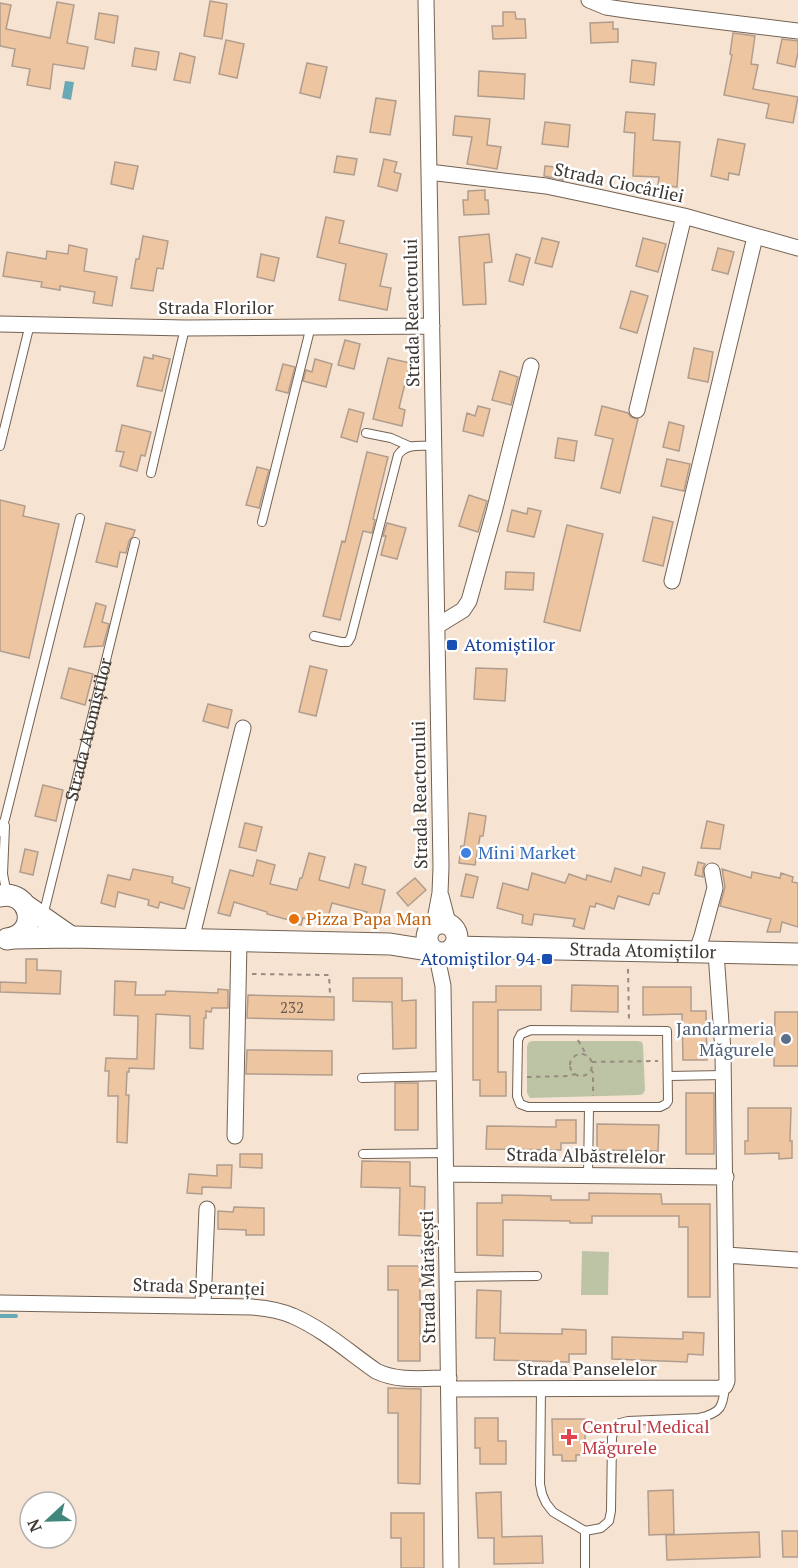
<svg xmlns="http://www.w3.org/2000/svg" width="798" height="1568" font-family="'PT Serif',serif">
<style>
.green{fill:#bdc4a6}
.water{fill:#69a8b5}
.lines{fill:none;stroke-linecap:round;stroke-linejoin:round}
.stream{stroke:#69a8b5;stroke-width:4}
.building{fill:#eec5a1;stroke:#b09d8d;stroke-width:1.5}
.service-casing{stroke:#736253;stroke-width:10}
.minor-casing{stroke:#736253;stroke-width:17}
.secondary-casing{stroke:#736253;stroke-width:23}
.path{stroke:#998b80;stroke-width:2;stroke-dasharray:4.5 4.5;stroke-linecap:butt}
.service{stroke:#fff;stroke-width:8}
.minor{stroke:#fff;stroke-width:15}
.secondary{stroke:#fff;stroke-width:21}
.transit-dot{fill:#1a4fb4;stroke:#fff;stroke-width:2}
.shop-dot{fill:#3f7fe0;stroke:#fff;stroke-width:2}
.food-dot{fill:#e8710a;stroke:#fff;stroke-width:2}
.service-dot{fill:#5c6f8a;stroke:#fff;stroke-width:2}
.health-dot{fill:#e0444e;stroke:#fff;stroke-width:2}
.labels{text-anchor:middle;stroke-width:5;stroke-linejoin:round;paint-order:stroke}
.number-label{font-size:15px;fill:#6b5a4d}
.street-label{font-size:18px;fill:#3f3731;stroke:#fff}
.transit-label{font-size:18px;fill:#164399;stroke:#fff;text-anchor:start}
.shop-label{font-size:18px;fill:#366cbe;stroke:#fff;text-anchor:start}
.food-label{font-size:18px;fill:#c56008;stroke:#fff;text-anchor:start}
.service-label{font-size:18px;fill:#4e5e75;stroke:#fff;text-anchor:end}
.health-label{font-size:18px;fill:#be3a42;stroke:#fff;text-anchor:start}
</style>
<rect width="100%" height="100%" fill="#f7e3d2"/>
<path class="green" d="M533,1041H638L642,1042L643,1045L645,1090L643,1094L639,1095L530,1098L527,1093V1046L529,1042Z
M582,1251L609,1252L608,1295H581Z"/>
<path class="water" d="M65,81L74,82L71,100L62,98Z"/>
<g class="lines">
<path class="stream" d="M0,1316H16"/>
</g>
<path class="building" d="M210,1L227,4L222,39L204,36Z
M57,2L74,5L67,43L88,47L84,69L53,64L50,89L27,85L30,69L12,66L15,49L0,46V3L11,5L6,29L50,38Z
M503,12H515L516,19H525L526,38L493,39L492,26H503Z
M99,13L118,16L114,43L95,39Z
M613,22V29H618V42L591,43L590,23Z
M733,33L755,36L751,64L758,65L753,89L798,97L793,123L766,118L769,104L724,95L732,55L730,54Z
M782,39L798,41V53L795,67L777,63Z
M226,40L244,44L237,78L219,74Z
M135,48L159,52L156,70L132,66Z
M180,53L195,57L190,83L174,80Z
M632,60L656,63L654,85L630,82Z
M307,63L327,67L320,98L300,93Z
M479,71L525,74L524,99L478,96Z
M376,98L396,101L390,135L370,132Z
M626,112L655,114L653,140L680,142L677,187L658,185L659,177L633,176L635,133L624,132Z
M455,116L490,119L487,145L501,147L497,169L467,164L472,137L453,135Z
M545,122L570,125L568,147L542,144Z
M718,139L745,144L739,175L729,173L728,180L711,176Z
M337,156L357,159L354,175L334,172Z
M384,159L397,162L394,172L401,174L397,191L378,186Z
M115,162L138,166L133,189L111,184Z
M545,166L565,168L563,180L544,176Z
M485,190V200H488L489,214L464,215L463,200H468V191Z
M326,217L344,221L339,243L387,254L380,286L391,288L387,310L339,300L346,264L317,257Z
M489,234L492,262L484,263L486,304L463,305L459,237Z
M143,236L168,241L163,269L157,268L153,291L131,288L136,259H139Z
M542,238L559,242L552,267L535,263Z
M643,238L666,244L658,272L636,266Z
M69,245L87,249L84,271L117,277L112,306L93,303L95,292L60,286V290L41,287L42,282L3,276L7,252L46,259L47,251L68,254Z
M718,248L734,252L728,274L712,270Z
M261,254L279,258L274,281L257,277Z
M516,254L530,258L523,285L509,281Z
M631,291L648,296L637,333L620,328Z
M345,340L360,344L354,369L338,365Z
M694,348L713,352L708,382L688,378Z
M153,355L170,359L162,391L137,386L144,357L153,359Z
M388,358L410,363L399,408L405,410L402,426L373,419Z
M315,359L332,364L326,387L303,381L306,370L312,372Z
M283,364L295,367L288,393L276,390Z
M500,371L518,377L511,405L492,400Z
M478,406L490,409L483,436L463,431L467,413L475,416Z
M602,406L628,413L631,417L638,419L620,493L601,488L613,439L595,435Z
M349,409L364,413L357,442L341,437Z
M669,422L684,426L679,451L663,447Z
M122,425L151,432L145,456L141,455L137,471L120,466L124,452L116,451Z
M558,438L577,441L574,461L555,458Z
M367,452L388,457L373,519L375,520L372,533L363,531L340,620L323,616L342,541L345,542Z
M667,459L690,464L684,491L661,486Z
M257,467L269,470L259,508L246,505Z
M469,495L487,501L478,532L459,526Z
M0,500L25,506L23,516L59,524L29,658L0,651Z
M528,508L541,511L534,537L507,531L512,510L527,514Z
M653,517L673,522L663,566L643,561Z
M106,523L135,530L133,536L129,541L126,553L120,552L117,567L96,562Z
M387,523L406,528L397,559L381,555L386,536H383Z
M567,525L603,534L580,631L544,622Z
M506,572L534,573L533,590L505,589Z
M96,603L106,606L102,622L109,624L103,646L84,647Z
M310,666L327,670L316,716L299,712Z
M69,668L93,674L85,705L61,698Z
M476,668L507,669L505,701L474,699Z
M208,704L232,710L228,728L203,721Z
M43,785L63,790L56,821L35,816Z
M469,813L486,816L483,836H480L475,865L459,863L461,846H464Z
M707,821L724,825L720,849L701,848Z
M245,823L262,827L256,851L239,847Z
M25,849L38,852L33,875L20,872Z
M309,853L325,857L319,880L349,888L355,864L366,867L362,884L385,890L378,921L366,918L367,912L332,903L326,924L303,918L301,925L289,922V920L267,914V912L234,902L230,916L218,913L230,870L253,876L257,860L275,865L270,884L297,890L300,878H302Z
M698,862L705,864L703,868V877L695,875Z
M643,867L665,873L659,894L653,893L649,905L618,896L614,909L596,903L595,907L590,906L584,929L573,926L575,919L534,914L532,925L522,923L523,915L497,908L503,883L528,890L532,873L565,883L569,874L586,880L587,875L611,882L615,868L641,876Z
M133,869L173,877L172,883L190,888L184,909L160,902L158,908L148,905L149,900L118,892L115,907L101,903L108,875L130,880Z
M722,869L751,878L752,872L780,878L781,873L793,877L792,882L798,883V927L782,922L780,932H767L771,919L720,906L725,887Z
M466,874L478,877L473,898L461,896Z
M415,878L426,890L408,906L397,893Z
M26,959H37V970L61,971L60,994L0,992V982L26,983Z
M353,978H402V1001L416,1000V1048L393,1049L392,1002L353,1001Z
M115,981L136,982L135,995H165L166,991L218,993V989L228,990V1008H212L211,1012L206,1011V1018H204L203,1049L190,1048V1016L156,1014L154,1069L129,1068V1072H127L126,1095H129L127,1143L117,1142L118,1096H108L109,1071H105L106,1058L137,1059L138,1016L114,1015Z
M572,985L618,986V1012L571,1011Z
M496,986H541V1010H498V1072H506V1096H480V1080H473V1002H496Z
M643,987H691V1011H706L707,1060H683L682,1014L643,1015Z
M248,995L334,997V1020L247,1018Z
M775,1012H798V1066H774Z
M247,1050L332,1051V1075L246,1074Z
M395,1083H418V1130H395Z
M686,1093H714V1154H686Z
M748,1108H791L790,1141H792V1158L779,1159V1153L745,1154V1141H748Z
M556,1120H576V1143H561V1150L486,1149L487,1126L556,1127Z
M597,1124L659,1125L658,1151L597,1150Z
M240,1154H262V1168L240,1167Z
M362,1161L410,1162V1186L425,1187L424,1236L399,1235L400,1188L361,1187Z
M217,1165H232L231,1188L202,1187V1194L187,1193L189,1174L217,1176Z
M589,1193L661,1194L662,1204H710V1297H688V1227H679V1216H592V1223H570V1221L503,1220V1256L477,1255V1203H502V1195L551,1196V1200H589Z
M234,1207L264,1208V1235H246V1230L218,1229V1211L233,1212Z
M388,1266H420V1361H398V1290H388Z
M477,1290L501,1291L500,1333L562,1334V1329L586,1330V1354H569V1362L494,1360L495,1338H476Z
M683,1332L704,1333L703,1355L688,1354L687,1362L612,1359V1337L683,1339Z
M388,1388L421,1389L420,1484L398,1483V1413H388Z
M475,1418H498V1441H506V1464H480V1448H475Z
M552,1419H585V1455H576V1461H562V1455H553Z
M673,1490L674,1534L649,1535L648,1491Z
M501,1492L502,1537L542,1536L543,1563L494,1564V1538H478L476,1493Z
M391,1513H424V1568H401V1538H391Z
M782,1531H798V1557H783Z
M759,1532L760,1557L667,1560L666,1535Z"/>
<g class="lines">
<defs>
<g id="service">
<path d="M366,433L391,438L409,446"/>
<path d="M0,446L30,324"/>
<path d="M151,473L185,328"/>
<path d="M262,522L311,326"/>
<path d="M314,636L341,642H348L351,637L398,455C406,443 421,446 434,446"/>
<path d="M5,826L3,874L7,895"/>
<path d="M0,832L5,819L80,518"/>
<path id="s1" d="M43,916L135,542"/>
<path d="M531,1030L667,1031L668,1101L666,1104L660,1107H528L520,1104L517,1096L518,1040L521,1034Z"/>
<path d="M668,1076L724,1075"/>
<path d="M362,1078L445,1076"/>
<path d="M363,1154L446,1153"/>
<path d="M588,1176L589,1107"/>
<path d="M447,1277L537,1276"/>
<path d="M541,1388L540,1484L542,1494L546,1503L553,1512L585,1531L601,1528L609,1521L611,1511L612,1438L614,1427L620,1423L628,1421L699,1418C721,1413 723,1407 725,1386"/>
<path d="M585,1531V1568"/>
</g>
<path id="minor" d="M426,0L441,867L440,893L434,925
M589,0L606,7L633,11L798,31
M429,172L546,186L603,198L684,216L798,248
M0,324L185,328L432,326
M637,410L684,216
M672,581L755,237
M437,626L463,610L469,601L494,512L531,366
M441,896L448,923
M191,940L243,728
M436,952L443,986L451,1568
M696,953L702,936L715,888L712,871
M235,1136L239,941
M446,1174L726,1177
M726,1255L798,1260
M0,1303L252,1307C266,1308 280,1310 293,1316C323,1329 349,1352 376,1371C398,1382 425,1378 449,1378
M203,1305L207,1209
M449,1389L720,1388L725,1386L727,1381L723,1051L716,953"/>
<g id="secondary">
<path d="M0,896C31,889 41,934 7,939"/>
<path d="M25,905L71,937"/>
<circle cx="442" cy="938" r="15"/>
<path d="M14,938L71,937L390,944L434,951"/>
<path id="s2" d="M454,947L798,954"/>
</g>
</defs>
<use href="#service" class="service-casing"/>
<use href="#minor" class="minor-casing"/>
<use href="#secondary" class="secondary-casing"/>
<path class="path" d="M628,969L629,1022
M252,974L329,975L330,994
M578,1040L587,1056
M570 1065a11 11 0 1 1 22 0a11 11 0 1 1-22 0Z
M592,1062L658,1061
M591,1069L593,1073V1096
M527,1077L569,1076L575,1074"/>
<use href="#service" class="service"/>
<use href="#minor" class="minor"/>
<use href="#secondary" class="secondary"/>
</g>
<g class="transit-dot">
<rect x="446" y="639" width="12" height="12" rx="3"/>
<rect x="541" y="953" width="12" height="12" rx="3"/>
</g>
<circle class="shop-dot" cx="466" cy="853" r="6"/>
<circle class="food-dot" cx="294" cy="919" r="6"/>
<circle class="service-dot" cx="786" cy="1039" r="6"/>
<path class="health-dot" d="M566 1428h6v6h6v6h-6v6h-6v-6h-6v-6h6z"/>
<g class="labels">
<g class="number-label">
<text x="292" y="1013">232</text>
</g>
<g class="street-label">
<text transform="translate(619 183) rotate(12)" y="6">Strada Ciocârliei</text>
<text x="216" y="314">Strada Florilor</text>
<text transform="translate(412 313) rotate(-91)" y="6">Strada Reactorului</text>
<text dy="6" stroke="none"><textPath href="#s1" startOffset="192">Strada Atomiștilor</textPath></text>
<text transform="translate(420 795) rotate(-91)" y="6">Strada Reactorului</text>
<text dy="6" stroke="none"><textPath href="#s2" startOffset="189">Strada Atomiștilor</textPath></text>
<text transform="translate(586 1156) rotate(1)" y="6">Strada Albăstrelelor</text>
<text transform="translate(428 1277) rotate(-91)" y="6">Strada Mărășești</text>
<text transform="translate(199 1287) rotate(2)" y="6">Strada Speranței</text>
<text x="587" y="1375">Strada Panselelor</text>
</g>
<g class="transit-label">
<text x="464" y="651">Atomiștilor</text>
<text x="535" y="965" text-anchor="end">Atomiștilor 94</text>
</g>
<g class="shop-label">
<text x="478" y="859">Mini Market</text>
</g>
<g class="food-label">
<text x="306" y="925">Pizza Papa Man</text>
</g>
<g class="service-label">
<text x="774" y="1035">Jandarmeria<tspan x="774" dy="21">Măgurele</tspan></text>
</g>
<g class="health-label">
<text x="582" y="1433">Centrul Medical<tspan x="582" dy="21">Măgurele</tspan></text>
</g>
</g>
<g transform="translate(48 1520) rotate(248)"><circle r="28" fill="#ffffff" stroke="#b2afad" stroke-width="1.5"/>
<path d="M0-4.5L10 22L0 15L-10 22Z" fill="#41867c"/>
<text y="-9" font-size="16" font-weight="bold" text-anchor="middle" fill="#3f3731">N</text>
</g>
</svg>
